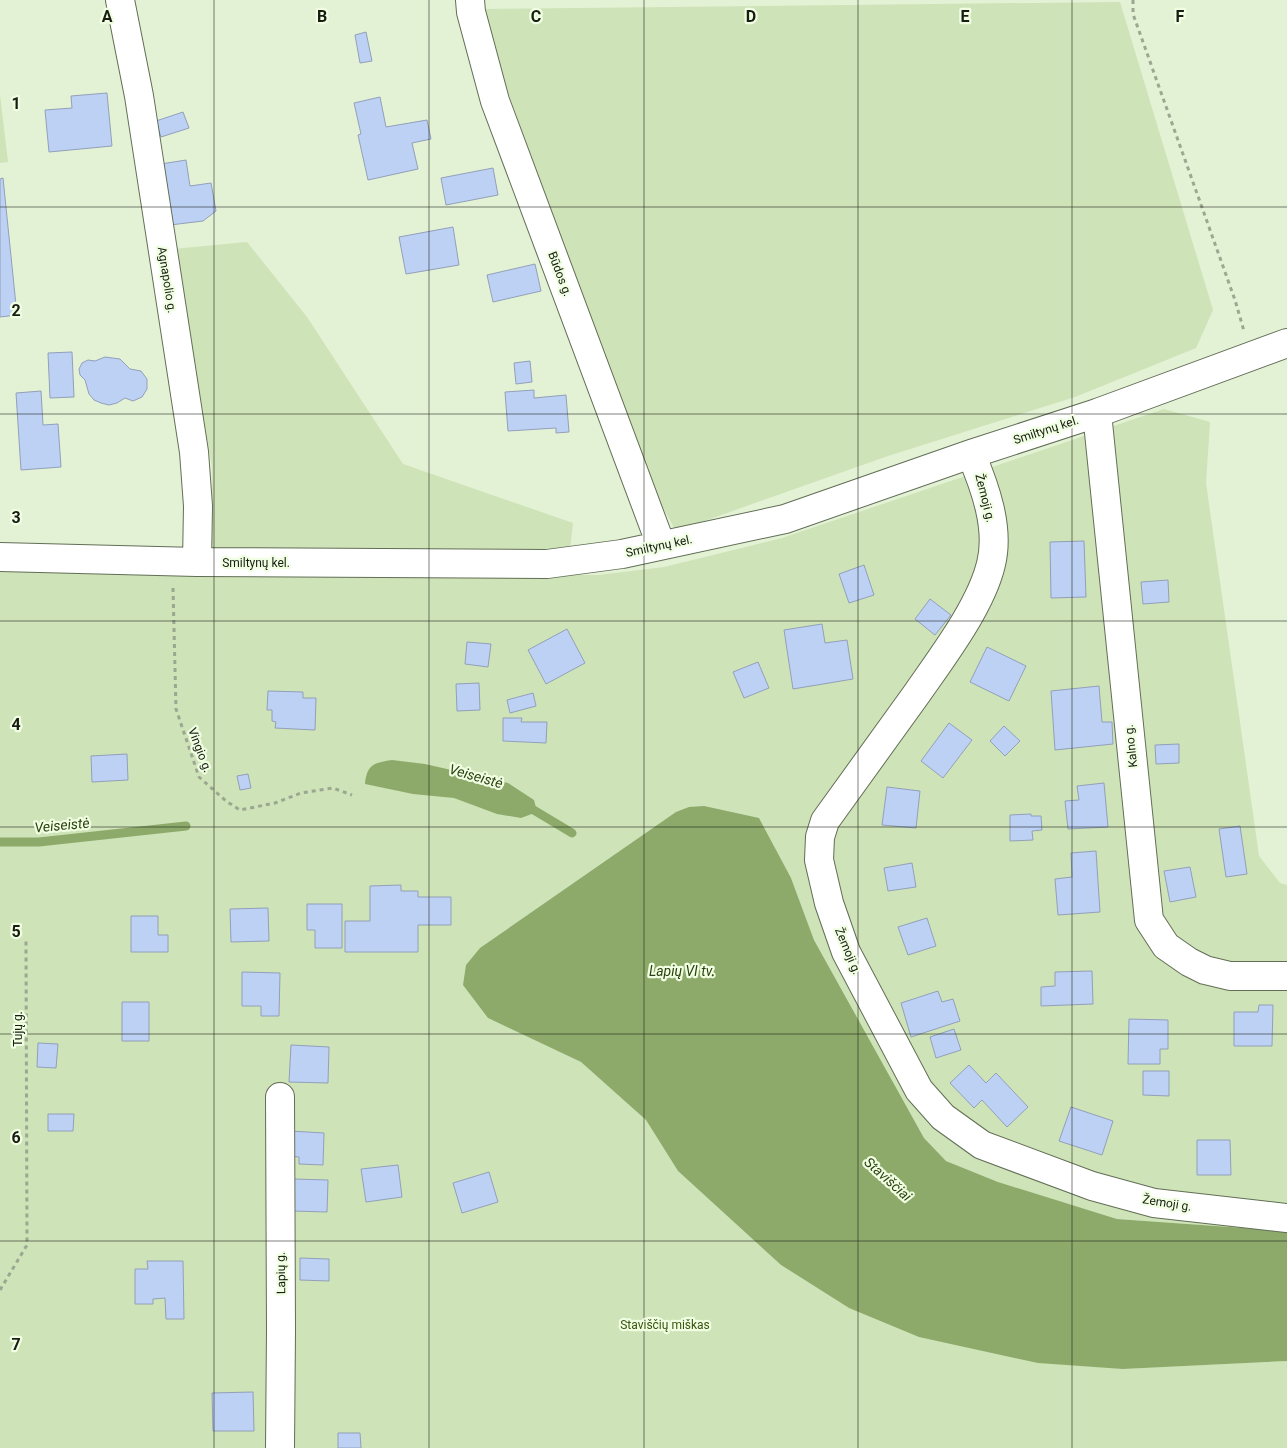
<svg xmlns="http://www.w3.org/2000/svg" width="1287" height="1448" font-family="Roboto,sans-serif">
<style>
.green{fill:#cee3b7}
.water{fill:#8daa6b}
.lines{fill:none;stroke-linecap:round;stroke-linejoin:round}
.stream{stroke:#8daa6b;stroke-width:9}
.building{fill:#bdd1f5;stroke:#92a0b9}
.minor-casing{stroke:#626e56;stroke-width:30}
.path{stroke:#9ca791;stroke-width:3;stroke-dasharray:4 4;stroke-linecap:butt}
.minor{stroke:#fff;stroke-width:28}
.grid{fill:none;stroke:#181c12;stroke-width:1;stroke-opacity:0.55}
.labels{text-anchor:middle;stroke-width:4.5;stroke-linejoin:round;paint-order:stroke}
.street-label{font-size:12px;fill:#181c12;stroke:#f0fee2}
.park-label{font-size:12px;fill:#39530e;stroke:#f0fee2}
.water-label{font-size:14px;font-style:italic;fill:#2d4012;stroke:#f0fee2}
.grid-label{font-size:16px;text-anchor:middle;font-weight:bold;fill:#181c12;stroke:#f0fee2;stroke-width:4.5;stroke-linejoin:round;paint-order:stroke}
</style>
<rect width="100%" height="100%" fill="#e3f1d5"/>
<path class="green" d="M1120,2L1213,310L1196,348L1075,397L888,456L676,531L638,463L479,9Z
M0,95L8,162L0,163Z
M247,242L307,317L403,464L573,523L570,550L462,555L212,557V467L173,249Z
M1164,409L1210,422L1206,483L1259,856L1280,883L1287,885V1231L1117,1219L998,1182L946,1161L924,1138L814,940L791,878L488,1018L581,1062L646,1120L678,1171L781,1265L849,1308L1123,1369L1287,1361V1448H0V567L36,571L598,575L664,567L782,538Z"/>
<path class="water" d="M392,760L425,764L508,783L534,800L537,812L521,818L497,814L454,798L413,794L365,784C367,764 374,763 392,760Z
M704,806L759,818L791,878L814,940L924,1138L946,1161L998,1182L1117,1219L1287,1231V1361L1123,1369L1038,1363L919,1337L849,1308L781,1265L678,1171L646,1120L581,1062L488,1018L463,985L466,965L480,948L676,812L689,807Z"/>
<g class="lines">
<path class="stream" d="M527,806L572,833
M0,842H39L186,826"/>
</g>
<path class="building" d="M366,32L372,61L360,63L355,35Z
M107,93L112,146L49,152L45,110L72,108L71,96Z
M380,97L386,127L427,120L431,139L412,143L418,169L368,180L358,135L361,134L354,103Z
M183,112L189,128L161,137L156,121Z
M186,160L190,186L211,183L216,211L203,221L170,225L161,164Z
M493,168L498,195L446,205L441,178Z
M3,178L17,315L0,317V179Z
M453,227L459,265L406,274L399,237Z
M535,264L541,291L493,302L487,275Z
M72,352L74,397L50,398L48,353Z
M105,357L120,359L130,369L141,371L147,379V389L142,397L133,401L125,398L117,403L109,405L101,403L94,400L89,394L85,380L80,375L79,369L82,363L88,360L95,361Z
M530,361L532,382L516,384L514,363Z
M534,390V398L566,395L569,432L556,433V428L508,431L505,392Z
M41,391L43,425L58,424L61,467L21,470L16,393Z
M1084,541L1086,597L1051,598L1050,542Z
M864,565L874,595L849,603L839,574Z
M1168,580L1169,602L1143,604L1141,582Z
M930,599L951,615L935,635L915,619Z
M822,624L825,643L847,640L853,679L793,689L784,630Z
M567,629L585,663L546,684L528,650Z
M467,642L491,644L488,667L465,664Z
M987,647L1026,666L1009,701L970,682Z
M758,662L769,688L744,698L733,672Z
M479,683L480,710L457,711L456,684Z
M1099,686L1102,722H1112L1113,744L1055,750L1051,691Z
M268,691L303,692V698H316L315,730L275,728L276,722L272,721V710H267Z
M533,693L536,706L510,713L507,700Z
M503,718H522L521,722H547L546,743L503,741Z
M949,723L972,740L943,778L921,761Z
M1004,726L1020,741L1005,756L990,741Z
M1179,744V763L1156,764L1155,745Z
M127,754L128,780L92,782L91,756Z
M248,774L251,788L240,790L237,776Z
M1104,783L1108,827L1068,829L1065,801L1079,800L1077,786Z
M887,787L920,791L916,828L882,825Z
M1031,814V816H1041L1042,830L1032,831L1033,840L1010,841V815Z
M1240,826L1247,874L1226,877L1219,829Z
M1096,851L1100,912L1058,915L1055,879L1072,877L1071,853Z
M912,863L916,887L888,891L884,868Z
M1190,867L1196,897L1170,902L1164,871Z
M401,885V891H418V897H451V925H418V952H345V921H370V886Z
M307,904H342V948H315V930H307Z
M268,908L269,941L231,942L230,909Z
M131,916H158V935H168V952H131Z
M927,918L936,946L908,955L898,927Z
M1092,971L1093,1004L1041,1006V987L1055,986V972Z
M242,972L280,973L279,1016H261V1006H242Z
M938,991L942,1002L953,999L960,1021L911,1037L901,1003Z
M122,1002H149V1041H122Z
M1259,1005H1273L1272,1046H1234V1012H1258Z
M1129,1019L1168,1020V1049H1160V1064H1128Z
M954,1029L961,1050L936,1058L930,1037Z
M38,1043L58,1044L56,1068L37,1067Z
M291,1045L329,1047L328,1083L289,1082Z
M969,1065L986,1083L996,1073L1028,1107L1007,1127L982,1100L974,1108L950,1083Z
M1143,1071H1169V1096L1143,1095Z
M1071,1107L1113,1121L1102,1155L1059,1141Z
M48,1114H74L73,1131H48Z
M290,1131L324,1133L323,1165L299,1164V1157L289,1156Z
M1197,1140H1230L1231,1175H1197Z
M398,1165L402,1197L366,1202L361,1169Z
M489,1172L498,1202L462,1213L453,1183Z
M293,1179L328,1180L327,1212L293,1211Z
M300,1258L329,1259V1281L300,1280Z
M147,1261H183L184,1319H166L165,1298L153,1299V1304H135V1269H148Z
M253,1392L254,1431H213L212,1393Z
M338,1433H360L361,1448H338Z"/>
<g class="lines">
<defs>
<path id="minor" d="M120,0L139,96L194,452L198,506L197,562
M470,0L471,12L495,101L661,545
M1097,413L1149,920L1166,946L1189,962L1205,970L1230,976H1287
M971,454C985,487 1000,528 991,564C981,606 943,656 918,692C887,735 856,778 825,821L820,837L819,860L829,903L846,952L919,1090L943,1117L982,1145L1092,1186L1154,1203L1287,1218
M0,557L197,562L547,564L622,554L785,519L971,454L1097,413L1287,343
M280,1448L281,1330L280,1097"/>
</defs>
<use href="#minor" class="minor-casing"/>
<path class="path" d="M1133,0V14L1235,300L1244,331
M173,588L176,709L199,777L226,801L240,810L275,803L301,793L333,788L352,795
M0,1290L27,1245L26,941"/>
<use href="#minor" class="minor"/>
</g>
<path class="grid" d="M214,0V1448M429,0V1448M644,0V1448M858,0V1448M1072,0V1448M0,207H1287M0,414H1287M0,621H1287M0,827H1287M0,1034H1287M0,1241H1287"/>
<g class="labels">
<g class="street-label">
<text transform="translate(560 274) rotate(69)" y="4">Būdos g.</text>
<text transform="translate(167 280) rotate(81)" y="4">Agnapolio g.</text>
<text transform="translate(1046 430) rotate(-18)" y="4">Smiltynų kel.</text>
<text transform="translate(985 498) rotate(76)" y="4">Žemoji g.</text>
<text transform="translate(659 546) rotate(-12)" y="4">Smiltynų kel.</text>
<text x="256" y="567">Smiltynų kel.</text>
<text transform="translate(1131 746) rotate(-96)" y="4">Kalno g.</text>
<text transform="translate(200 750) rotate(69)" y="4">Vingio g.</text>
<text transform="translate(848 951) rotate(67)" y="4">Žemoji g.</text>
<text transform="translate(18 1029) rotate(-90)" y="4">Tujų g.</text>
<text transform="translate(1167 1203) rotate(9)" y="4">Žemoji g.</text>
<text transform="translate(281 1273) rotate(-91)" y="4">Lapių g.</text>
</g>
<g class="park-label">
<text x="665" y="1329">Staviščių miškas</text>
</g>
<g class="water-label">
<text transform="translate(476 776) rotate(16)" y="5">Veiseistė</text>
<text transform="translate(62 825) rotate(-5)" y="5">Veiseistė</text>
<text x="682" y="976">Lapių VI tv.</text>
<text transform="translate(888 1179) rotate(42)" y="5">Staviščiai</text>
</g>
</g>
<g class="grid-label">
<text x="107" y="22">A</text>
<text x="322" y="22">B</text>
<text x="536" y="22">C</text>
<text x="751" y="22">D</text>
<text x="965" y="22">E</text>
<text x="1180" y="22">F</text>
<text x="16" y="109">1</text>
<text x="16" y="316">2</text>
<text x="16" y="523">3</text>
<text x="16" y="730">4</text>
<text x="16" y="937">5</text>
<text x="16" y="1143">6</text>
<text x="16" y="1350">7</text>
</g>
</svg>
